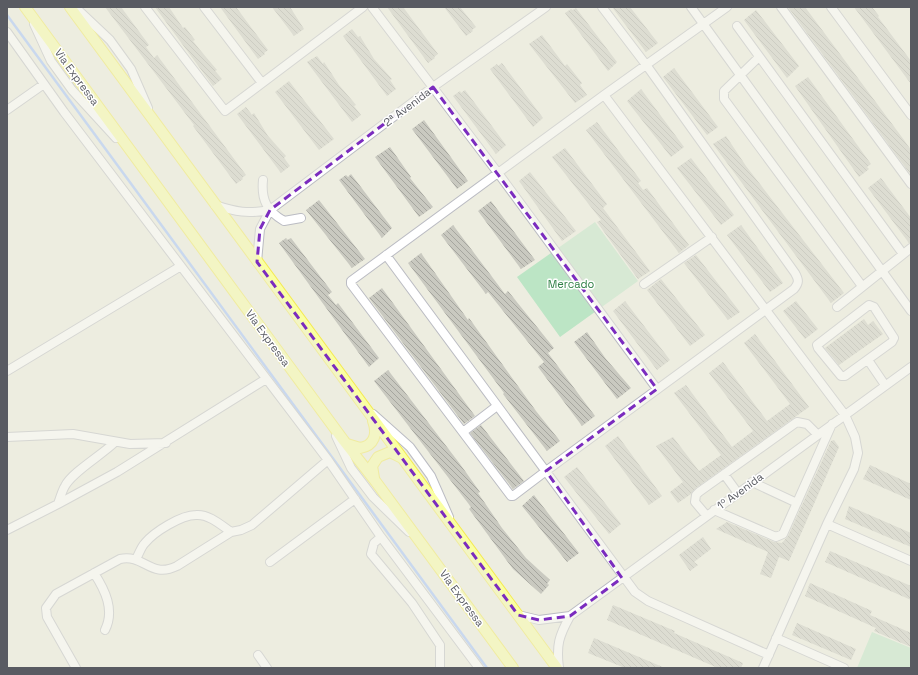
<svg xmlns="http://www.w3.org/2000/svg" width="918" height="675" font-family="'Space Grotesk',sans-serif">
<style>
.park{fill:#bce5c5}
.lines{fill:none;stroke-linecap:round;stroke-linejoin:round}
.stream{stroke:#9ebfff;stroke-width:2.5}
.building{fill:url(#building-back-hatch)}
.minor-casing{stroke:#bbbcc3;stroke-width:10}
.major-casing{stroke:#f4ea52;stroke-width:12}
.minor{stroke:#fff;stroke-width:8}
.major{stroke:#faffa3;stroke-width:10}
.marked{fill:none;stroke:#7b2cbf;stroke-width:3;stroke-dasharray:8 5;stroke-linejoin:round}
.labels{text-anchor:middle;stroke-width:3;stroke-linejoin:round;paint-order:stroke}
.street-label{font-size:11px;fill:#595b62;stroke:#fff}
.park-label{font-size:11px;fill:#318147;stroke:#fff}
</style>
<defs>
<pattern id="building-back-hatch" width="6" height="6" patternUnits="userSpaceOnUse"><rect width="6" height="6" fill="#c9c9c0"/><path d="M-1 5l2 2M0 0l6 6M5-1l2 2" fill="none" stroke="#a6a69f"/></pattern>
</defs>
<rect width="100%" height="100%" fill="#edede0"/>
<path class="park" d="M595,222L638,281L560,337L517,277Z
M872,632L911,648V668H857Z"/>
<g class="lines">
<path class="stream" d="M7,15L487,668"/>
</g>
<path class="building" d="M105,7H121L149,45L146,47L154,58L157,55L246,175L242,178L243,179L236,184L193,126L194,125Z
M155,7H169L183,28L185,27L195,40L193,41L200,50L217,70L215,71L222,79L213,86Z
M220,7H236L268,50L264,53L265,54L258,59Z
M272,7H290L304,29L294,36Z
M387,7H403L438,54L434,57L435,58L428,63Z
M444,7H460L476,27L472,30L473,31L466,36Z
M612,7H630L658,43L646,52Z
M788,7H805L904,140L911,150V175Z
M854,7H872L879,16L878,17L911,61V84Z
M576,8L617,62L608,71L565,13L571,9L573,10Z
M756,10L799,66L787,78L744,20Z
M352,29L358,37L360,36L374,59L392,79L390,80L396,89L387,96L343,36Z
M542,35L565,66L567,64L582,83L580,85L587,95L575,103L529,44Z
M317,56L323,64L324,62L339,85L356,105L354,106L361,115L352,122L307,62Z
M502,63L543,118L533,127L490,69L497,64L498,66Z
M674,68L718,127L707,135L663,77Z
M808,77L871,164L867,167L869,169L859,177L795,86Z
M289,81L334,139L319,150L275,92Z
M641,89L684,147L671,157L627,101Z
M465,90L506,145L496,154L453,96L460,91L461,93Z
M246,107L252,115L254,113L268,136L286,156L284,158L290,166L281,173L237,114Z
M424,120L468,181L457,189L412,129Z
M597,122L641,181L638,183L643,190L647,188L689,245L679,253L586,130Z
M726,136L746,166L844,293L831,303L713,144Z
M390,147L411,177L410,178L433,207L419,217L375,157Z
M565,148L607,204L603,208L650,271L638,279L597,222L601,220L552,157Z
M691,158L734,215L721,225L677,168Z
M530,172L576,231L562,241L519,181Z
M351,174L392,228L382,238L339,180L346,175L348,177Z
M881,178L911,218V243H909L868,188Z
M319,200L365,259L352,268L306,210Z
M491,201L535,260L521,269L478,211Z
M453,225L505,294L508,291L554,348L548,353L595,416L582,426L538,367L544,362L488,292L486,294L441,235Z
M741,225L783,283L770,292L727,235Z
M286,238L287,240L291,238L332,292L328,295L336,305L338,303L379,358L369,367L279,243Z
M421,253L468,320L469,318L536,411L560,441L547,451L503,394L504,393L408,263Z
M696,255L740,312L728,320L684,263Z
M661,279L705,335L690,346L647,290Z
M382,288L475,416L464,424L369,298Z
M625,301L670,360L657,370L613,311Z
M796,301L818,329L805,339L783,311Z
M864,319L868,325L873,321L883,334L839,365L825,348Z
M587,332L606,359L631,388L617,399L574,342Z
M755,334L809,407L696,488L691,494L678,503L670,492L683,482L656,446L673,437L699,471L721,455L674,393L686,385L732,447L753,431L709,373L723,362L767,421L790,404L744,343Z
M388,370L460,464L480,492L478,493L502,528L526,558L550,580L547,584L549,585L541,594L513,569L469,509L471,507L374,381Z
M481,425L524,481L513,489L470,433Z
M618,436L662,496L649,505L605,446Z
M834,440L839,447L789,561L779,557L771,578L760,574L768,552L716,529L727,522L774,542L782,543L788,536L831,441Z
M870,465L911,484V500L863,479Z
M577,467L621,524L609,534L564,477Z
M534,495L579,553L567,562L522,506Z
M849,506L911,533V547L845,519Z
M703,537L711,549L694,562L698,565L690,571L679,555Z
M830,551L911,586V600L825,562Z
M810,583L872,611L870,615L911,633V647L874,631L876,628L805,596Z
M613,605L675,631L674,633L743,663L741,668H718L607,620Z
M797,623L856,649L851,660L792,635Z
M594,638L665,668H625L588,653Z"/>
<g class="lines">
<defs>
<path id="minor" d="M75,7L110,40L131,69L148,108
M145,7L225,111L363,7
M204,7L262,83
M372,7L498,173L657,389
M602,7L647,66L795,273C799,280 799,283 794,289L546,471L513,496H511L351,284V281L604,95L727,7
M691,7L911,311
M781,7L911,184
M831,7L911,115
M34,24L51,61L72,90L116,138
M737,26L903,254
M7,32L64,112L328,460L381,537L479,668
M759,57L724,91V99L862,286
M604,95L845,415L855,437L858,453L854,469L827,524L763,668
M7,110L44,84
M263,180C261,200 267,211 284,221L301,218
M215,205C236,212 248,214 270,210
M386,255L635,592L648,601L769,655
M257,262L260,229L270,210L433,87L546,7
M644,284L712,237
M869,305L874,307L894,338L892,342L845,376H841L818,348L817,345Z
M837,307L911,248
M868,360L885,385
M7,371L181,266
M373,414L410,447L431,476L449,517
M463,432L497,406
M336,436L351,468L373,497L409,532
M7,437L73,434L130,444L166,443
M724,474L737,492
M752,482L797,503
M58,504L117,472L266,379
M714,510L776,537L783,534L832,424
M706,515L695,502L696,495L699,492L797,422L807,424L817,434
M827,524L911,561
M7,530L58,504C60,498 62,491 65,486C72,472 102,455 115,442
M381,537L374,543L371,554L412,603L440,645V668
M136,559C139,554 141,547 145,543C154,532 181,515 196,515C209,514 221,525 231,532
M270,562L355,499
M94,573C105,590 115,610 105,630
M518,615L539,620L570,616L911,367
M776,638L844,668
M258,655L267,668
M76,668L47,617L46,608L56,594L120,559C145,554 150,579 177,566L231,532L241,530L252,525L328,460
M559,668C556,645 559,636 570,616"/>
<path id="major" d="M25,7L344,441L376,482L513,668
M70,7L557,668
M347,444L360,448C374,446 378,434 373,421
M374,478L372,466L378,457L390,452L402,458"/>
</defs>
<use href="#minor" class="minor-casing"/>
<use href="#major" class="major-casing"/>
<use href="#minor" class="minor"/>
<use href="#major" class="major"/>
</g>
<path d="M0 0H918V675H0ZM433,87L657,389L546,471L622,578L570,616L539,620L518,615L257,262L260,229L270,210Z" fill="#edede0" fill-opacity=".55" fill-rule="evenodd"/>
<path class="marked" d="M433,87L657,389L546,471L622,578L570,616L539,620L518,615L257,262L260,229L270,210Z"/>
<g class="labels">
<g class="street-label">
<text transform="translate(77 77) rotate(54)" y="4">Via Expressa</text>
<text transform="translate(407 107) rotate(-37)" y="4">2ª Avenida</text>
<text transform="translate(268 338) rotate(54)" y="4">Via Expressa</text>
<text transform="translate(740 491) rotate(-36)" y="4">1º Avenida</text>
<text transform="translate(462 598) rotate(54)" y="4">Via Expressa</text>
</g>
<g class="park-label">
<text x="571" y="288">Mercado</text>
</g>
</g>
<rect width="918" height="675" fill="none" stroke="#595b62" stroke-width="16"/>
</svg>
